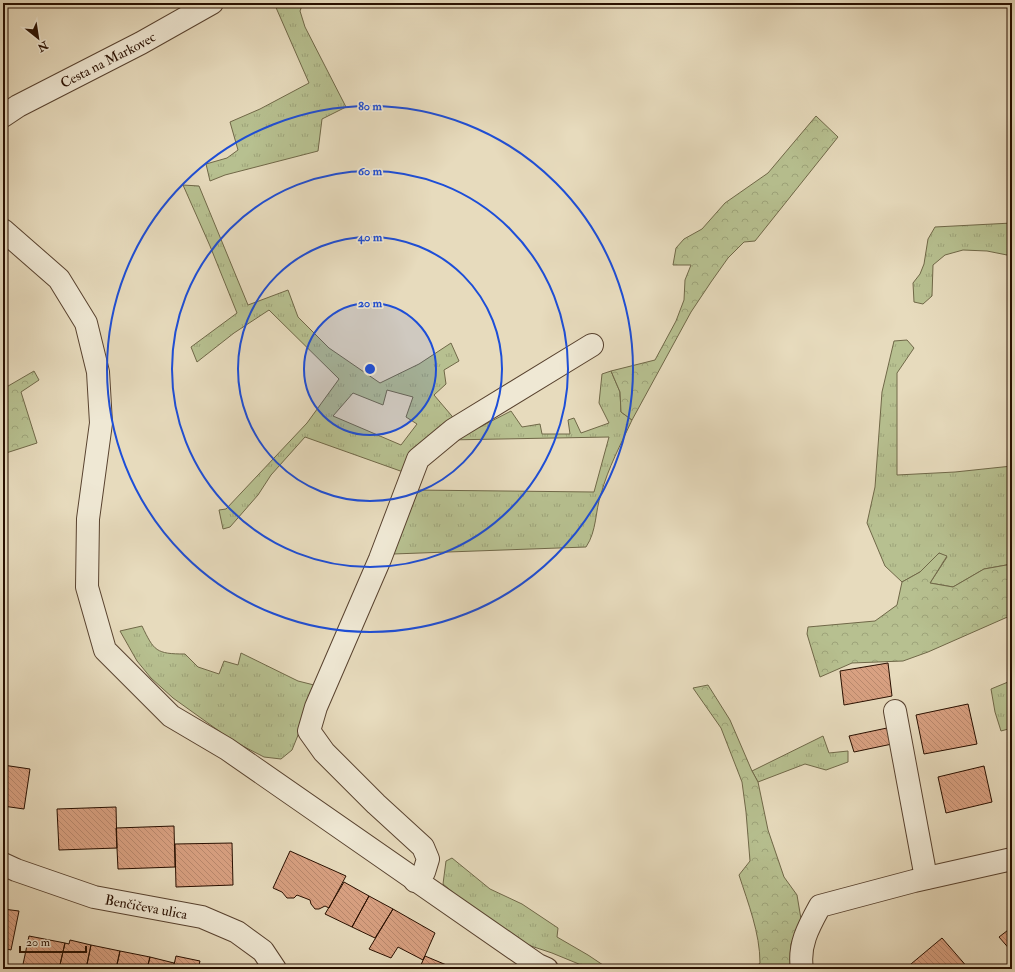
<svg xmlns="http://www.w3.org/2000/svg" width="1015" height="972" font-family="'IM FELL Double Pica',serif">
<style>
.grass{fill:url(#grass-tufts);stroke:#706848;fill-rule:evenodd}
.forest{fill:url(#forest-crowns);stroke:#706848}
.building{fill:url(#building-back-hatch);stroke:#280f00}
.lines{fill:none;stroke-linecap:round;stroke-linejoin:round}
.street-casing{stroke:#58422f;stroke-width:24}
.street{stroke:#efe8d4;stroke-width:22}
.ring{fill:none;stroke:#1d4ed8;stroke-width:2}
.labels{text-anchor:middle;stroke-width:3.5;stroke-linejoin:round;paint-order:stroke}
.street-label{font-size:14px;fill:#280f00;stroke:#efe8d4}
.centre{fill:#1d4ed8;stroke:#efe8d4;stroke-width:2}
.ring-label{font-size:12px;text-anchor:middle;font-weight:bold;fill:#1d4ed8;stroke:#efe8d4;stroke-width:3.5;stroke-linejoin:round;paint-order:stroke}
</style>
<defs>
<pattern id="grass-tufts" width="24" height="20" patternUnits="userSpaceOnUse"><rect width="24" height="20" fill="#b7c090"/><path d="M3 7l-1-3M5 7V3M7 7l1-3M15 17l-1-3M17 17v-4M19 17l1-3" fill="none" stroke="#9da47a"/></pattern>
<pattern id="forest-crowns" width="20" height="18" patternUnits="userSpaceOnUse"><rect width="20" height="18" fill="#b7c090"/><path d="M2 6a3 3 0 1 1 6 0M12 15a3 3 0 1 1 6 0" fill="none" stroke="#9da47a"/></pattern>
<pattern id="building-back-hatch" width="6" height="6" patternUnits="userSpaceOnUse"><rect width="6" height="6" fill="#d9a182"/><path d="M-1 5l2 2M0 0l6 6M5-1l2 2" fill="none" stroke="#ba896e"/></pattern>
</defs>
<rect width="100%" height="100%" fill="#e7dbbd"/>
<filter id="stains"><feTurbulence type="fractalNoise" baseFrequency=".005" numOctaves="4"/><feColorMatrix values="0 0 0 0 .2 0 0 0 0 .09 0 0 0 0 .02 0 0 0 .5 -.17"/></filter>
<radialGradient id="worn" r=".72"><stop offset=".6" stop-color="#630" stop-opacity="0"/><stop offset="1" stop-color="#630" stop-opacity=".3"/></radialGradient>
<path class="grass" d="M274,3H303L300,11L305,27L346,107L322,119L318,151L225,175L210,181L206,164L227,158L238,150L230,122L260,109L309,83Z
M183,185L199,186L248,305L288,290L298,317L329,348L380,383L419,364L451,343L459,361L444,370L446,384L434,395L457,422L406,473L305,437L271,475L258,495L230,527L223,529L219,510L226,509L307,423L339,379L269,310L234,333L197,362L191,347L237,313L210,246ZM387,390L413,397L406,417L417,424L401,445L333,416L353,393L383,405Z
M1012,223V254L1007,255L987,251L963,250L945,255L933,265L932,296L923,304L914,302L913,283L920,274L924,264L928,239L935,227Z
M907,340L914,348L897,373V475L955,472L1012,466V564L984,569L953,587L930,583L947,557L939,553L920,572L902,582L885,566L867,523L875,487L882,392L894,341Z
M611,371L620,392L621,412L632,420C621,444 608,468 601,494C595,511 597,531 586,547L393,554L413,490L594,492L609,437L447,440L460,433L480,427L511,411L522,427L540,424L542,434H570L568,420L574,418L581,433L609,423L599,403L602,374Z
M142,626C154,651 156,654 185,654L198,667L219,674L224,661L238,665L241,653L298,681L318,686L292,750L281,759L264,757L233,741L173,698L151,678L137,661L120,631Z
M1008,682L1012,687V728L1001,731L995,712L991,689Z
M823,736L829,753L848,751V762L826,770L805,764L758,782L752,771Z
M452,858L490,889L522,904L558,928L557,937L588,955L603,965L604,969H591L552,953L522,943L456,895L443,884L446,861Z"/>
<path class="forest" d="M816,116L838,137L755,241L744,242L728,258L711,282L691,312L632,420L621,412L620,392L611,371L655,360L676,321L684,300L685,280L691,265H673L676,248L684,239L702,229L725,203L768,173Z
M34,371L39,380L21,392L37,443L3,454V389Z
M939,553L947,556L930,583L953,587L984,569L1012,564V615L928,652L903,661L852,663L820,677L807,634L808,627L875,621L897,605L902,582L920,572Z
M708,685L730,720L752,771L758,782L768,830L784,877L797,895L801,919L791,944V969H753L760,963C760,933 748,903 739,875L750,861L746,812L742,782L721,728L693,688Z"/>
<path class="building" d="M888,663L892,696L844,705L840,671Z
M968,704L977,744L924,754L916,715Z
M887,728L892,744L854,752L849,736Z
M3,765L30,769L24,809L3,806Z
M984,766L992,802L946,813L938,777Z
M116,807L117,848L59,850L57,809Z
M174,826L175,867L118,869L116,828Z
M232,843L233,885L176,887L175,844Z
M290,851L346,876L329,908L325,906L319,909H315L311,904L310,900L297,895L294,898H287L282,892L273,888Z
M344,882L369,896L352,927L325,914Z
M369,896L393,909L375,938L352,927Z
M3,909L19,911L11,950L3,948Z
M393,909L435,933L423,960L398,947L391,958L369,949Z
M1012,927V952L999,937Z
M29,936L65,943L59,969H22Z
M942,938L969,969H905Z
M70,940L91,945L86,969H59L65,943L69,944Z
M91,945L120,951L116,969H86Z
M120,951L150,957L147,969H116Z
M176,956L200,961L198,969H173Z
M425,956L456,969H419Z
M150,957L174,963L173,969H147Z"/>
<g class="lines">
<defs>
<g id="street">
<path id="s1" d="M3,116L18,106L141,43L212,3"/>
<path d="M3,230L59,279L86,323L98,372L101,423L88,519L87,587L105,650L171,716L227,749L538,965L547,969"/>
<path d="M895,711L926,878"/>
<path id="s2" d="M3,864L16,870L94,897L202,917L237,932L263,951L275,969"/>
<path d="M415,881L424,872L428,859L423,847L376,804L324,752L309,731L316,707L380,559L418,459L453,430L592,345"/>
<path d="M802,969C798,945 809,926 820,906L914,881L1012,859"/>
</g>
</defs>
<use href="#street" class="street-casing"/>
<use href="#street" class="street"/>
</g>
<circle cx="370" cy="369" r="66" fill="#1d4ed8" fill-opacity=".12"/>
<g class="ring">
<circle cx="370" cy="369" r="66"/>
<circle cx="370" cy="369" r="132"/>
<circle cx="370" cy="369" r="198"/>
<circle cx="370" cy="369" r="263"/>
</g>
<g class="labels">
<g class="street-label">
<text dy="5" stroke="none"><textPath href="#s1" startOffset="119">Cesta na Markovec</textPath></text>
<text dy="5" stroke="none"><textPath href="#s2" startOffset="150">Benčičeva ulica</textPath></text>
</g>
</g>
<circle cx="370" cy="369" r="6" class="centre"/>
<g class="ring-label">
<text x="370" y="110">80 m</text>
<text x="370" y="175">60 m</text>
<text x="370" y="241">40 m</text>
<text x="370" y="307">20 m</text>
</g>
<rect width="1015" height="972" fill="none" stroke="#e7dbbd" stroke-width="16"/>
<rect x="4" y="4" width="1007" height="964" fill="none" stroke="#280f00" stroke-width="2"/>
<rect x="8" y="8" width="999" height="956" fill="none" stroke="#280f00"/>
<g transform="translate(38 38) rotate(150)" stroke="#efe8d4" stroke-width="3" paint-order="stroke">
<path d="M0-3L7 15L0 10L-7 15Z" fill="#280f00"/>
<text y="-6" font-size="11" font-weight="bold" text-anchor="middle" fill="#280f00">N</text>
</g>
<path d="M20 946v6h66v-6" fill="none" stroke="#280f00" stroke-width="2"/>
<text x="26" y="946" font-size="12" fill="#280f00" stroke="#efe8d4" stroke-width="3" paint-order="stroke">20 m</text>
<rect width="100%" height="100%" filter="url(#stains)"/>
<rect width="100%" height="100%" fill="url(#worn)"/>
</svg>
